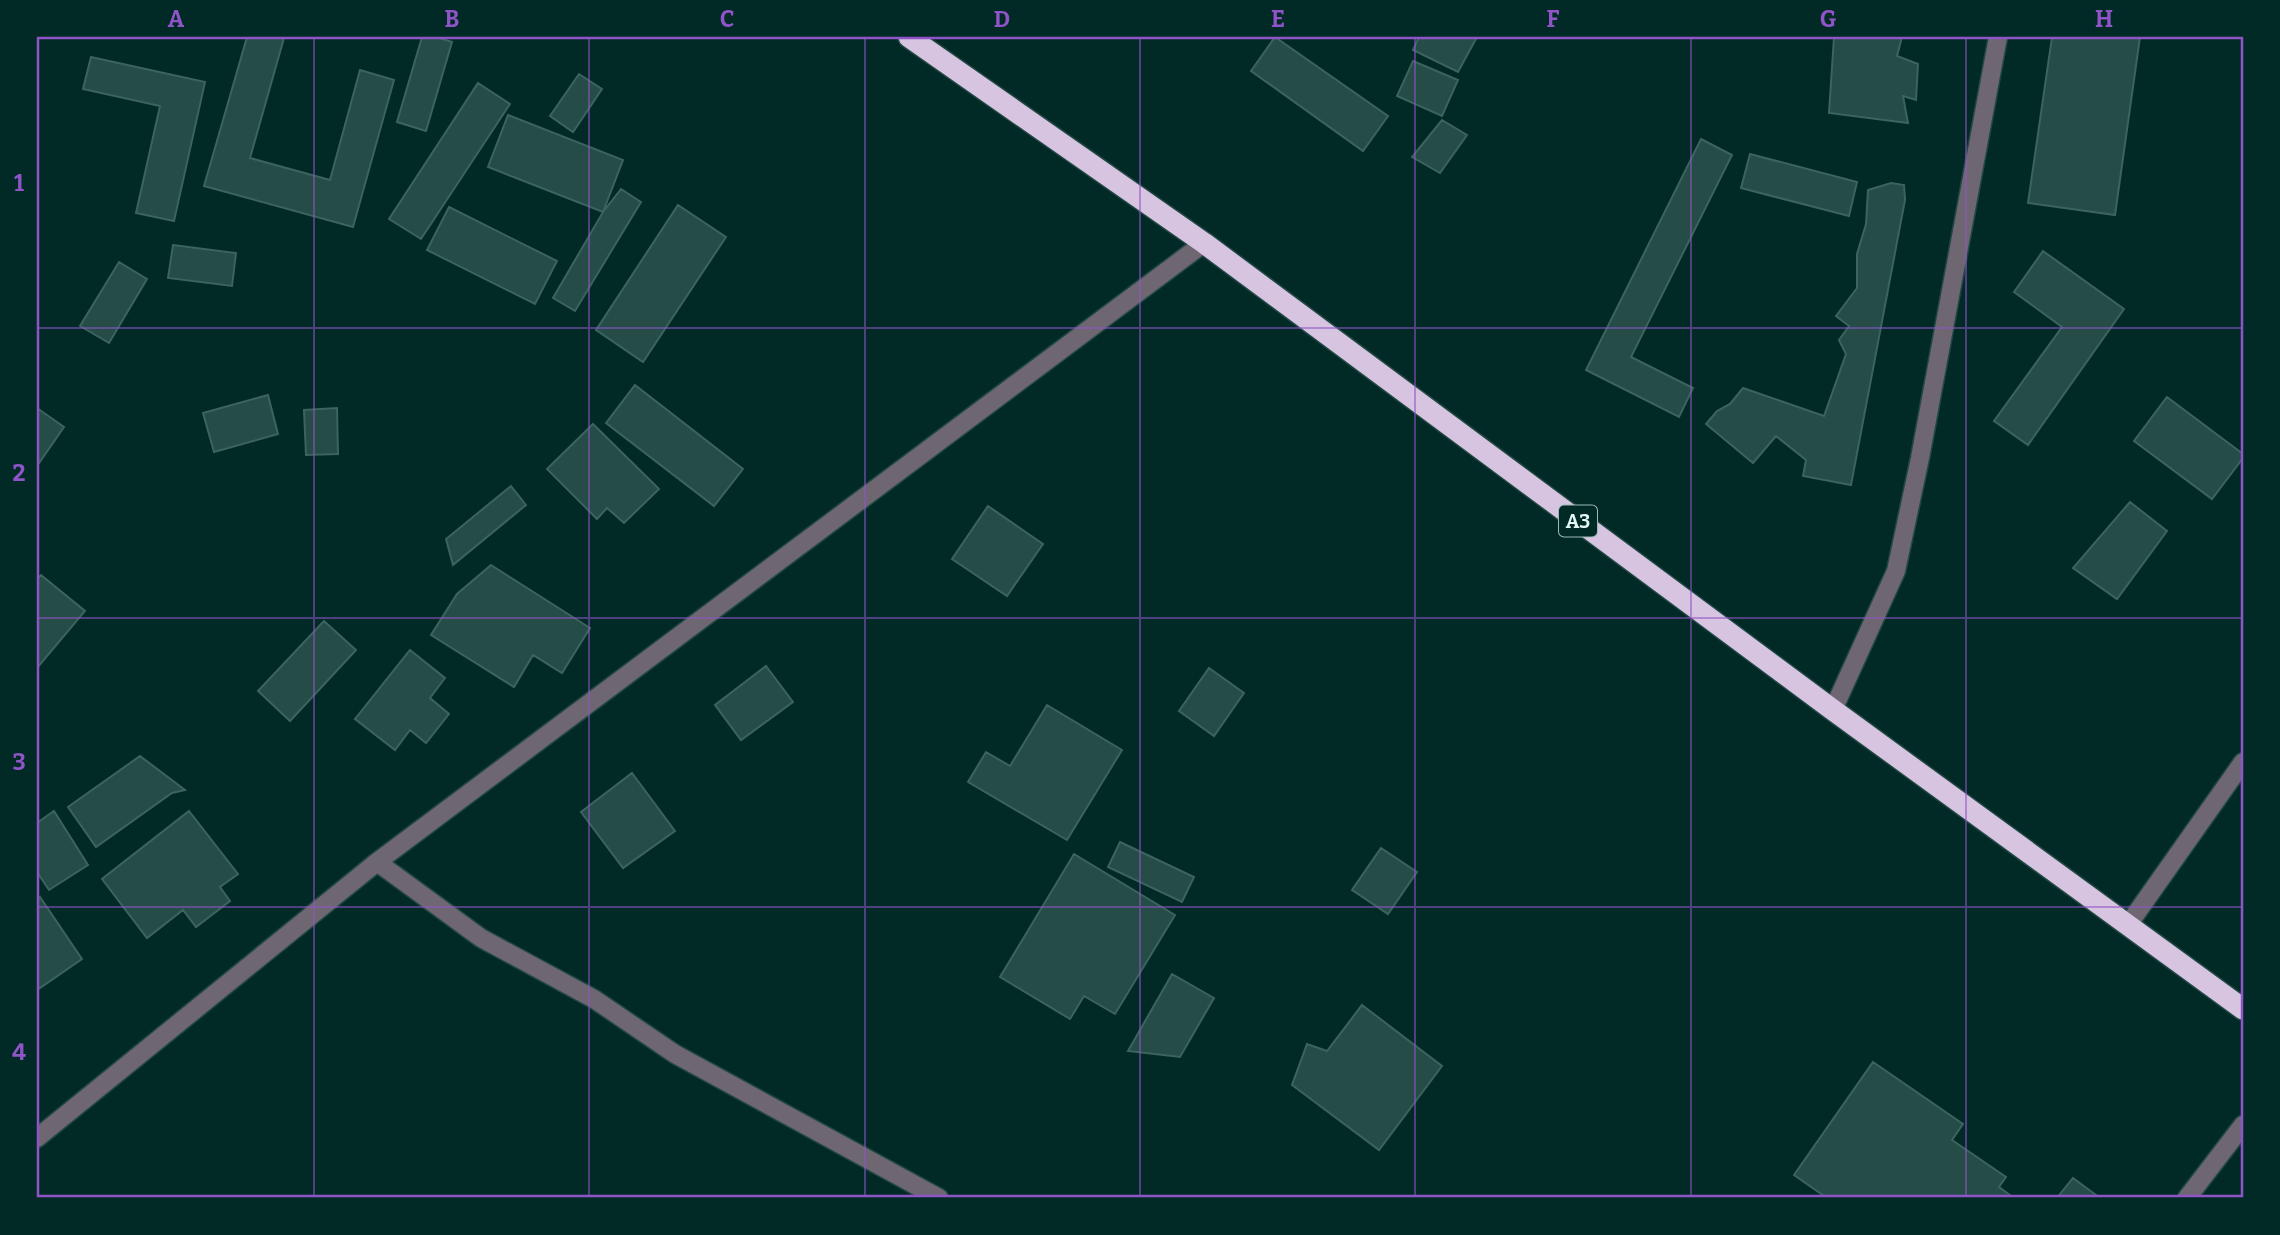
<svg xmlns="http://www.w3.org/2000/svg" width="2280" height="1235" font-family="Bitter,serif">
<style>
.building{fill:#264c48;stroke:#3c635e;stroke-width:2}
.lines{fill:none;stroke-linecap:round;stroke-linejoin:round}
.lane-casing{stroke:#204743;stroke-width:21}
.street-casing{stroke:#204743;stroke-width:21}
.highway-casing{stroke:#204743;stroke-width:24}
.lane{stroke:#6e6671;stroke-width:18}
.street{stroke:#6e6671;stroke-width:18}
.highway{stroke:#d7c4e1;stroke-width:21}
.grid{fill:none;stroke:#9054c9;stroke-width:2;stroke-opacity:0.55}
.labels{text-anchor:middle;stroke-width:6;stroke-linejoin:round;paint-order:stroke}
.shield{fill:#012a26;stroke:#9eb9b6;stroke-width:2}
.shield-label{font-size:19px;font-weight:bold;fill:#e2f6f3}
.neatline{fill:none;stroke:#9054c9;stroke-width:2.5}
.grid-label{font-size:23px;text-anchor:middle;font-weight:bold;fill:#9054c9}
</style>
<rect width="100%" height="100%" fill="#012a26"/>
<path class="building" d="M247,37L284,38L250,158L330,180L360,70L394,80L353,227L204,186Z
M422,37H436L452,42L426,131L397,122Z
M1275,37L1388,116L1363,151L1251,71Z
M1419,37H1477L1458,72L1413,50Z
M1834,37H1902L1897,56L1918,64L1916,100L1903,96L1908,123L1829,113Z
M2052,37H2140L2115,215L2028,203Z
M91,57L205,82L174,221L136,213L160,106L83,89Z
M1413,61L1458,80L1442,116L1397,96Z
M579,74L602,89L573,132L550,116Z
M478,83L510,104L421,239L389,219Z
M508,115L623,160L603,212L488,167Z
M1442,120L1467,135L1440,173L1412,157Z
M1701,139L1732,155L1631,357L1693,388L1679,417L1586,370Z
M1750,154L1857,182L1849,216L1741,188Z
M1891,183L1904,185L1905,200L1851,485L1803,476L1806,460L1776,436L1753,463L1706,424L1717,411L1730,404L1743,388L1824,416L1846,354L1839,340L1849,326L1836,316L1857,288V254L1866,224L1868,190Z
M621,189L641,202L575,311L553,298L603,212Z
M678,205L726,237L643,362L596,330Z
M449,207L557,261L535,304L427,250Z
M173,245L236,253L232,286L168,278Z
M2043,251L2124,309L2028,445L1994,421L2062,327L2014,292Z
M119,262L147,279L109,343L80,326Z
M635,385L743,469L714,506L606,423Z
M268,395L278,434L214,452L203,413Z
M2167,397L2243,454V458L2212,499L2134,441Z
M37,408L64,427L37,466Z
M337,408L338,454L306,455L304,410Z
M593,424L659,489L624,523L607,508L597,519L547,469Z
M511,486L526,505L453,565L446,539Z
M2130,502L2167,531L2117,599L2073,568Z
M988,506L1043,544L1007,596L952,559Z
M491,565L590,628L562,673L533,655L514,687L431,635L457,594Z
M41,575L85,611L37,668V579Z
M324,621L356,650L290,721L258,691Z
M410,650L445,678L430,698L449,714L426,743L410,730L395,750L355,719Z
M766,666L793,702L741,740L715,705Z
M1209,668L1244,693L1214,736L1179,711Z
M1047,705L1122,750L1067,840L968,782L986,752L1010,766Z
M140,756L185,790L172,793L96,847L68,807Z
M632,773L675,831L623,868L581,812Z
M54,811L88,865L49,890L37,872V823Z
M189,811L238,874L220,887L230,901L196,927L183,910L147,938L102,879Z
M1120,842L1194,877L1182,902L1108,867Z
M1381,848L1417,872L1388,914L1352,890Z
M1074,854L1175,915L1115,1014L1084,996L1070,1019L1000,977Z
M40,897L82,959L37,990V900Z
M1172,974L1214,998L1180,1057L1128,1051Z
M1362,1005L1442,1066L1379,1150L1292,1085L1307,1044L1327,1051Z
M1873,1062L1963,1124L1952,1140L2006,1177L1999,1187L2010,1195L2007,1198H1827L1794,1175Z
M2073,1178L2100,1198H2057Z"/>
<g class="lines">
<defs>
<path id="lane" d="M2128,925L2243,762
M2187,1198L2243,1125"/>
<path id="street" d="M1833,710L1896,571L1920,458L1998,37
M377,862L481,938L594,999L675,1054L939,1198
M37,1138L377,862L1204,243"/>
<path id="highway" d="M909,37L1204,243L1833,710L2243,1009"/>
</defs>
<use href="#lane" class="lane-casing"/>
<use href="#street" class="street-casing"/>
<use href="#highway" class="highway-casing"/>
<use href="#lane" class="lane"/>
<use href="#street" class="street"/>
<use href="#highway" class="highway"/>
</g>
<path class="grid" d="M314,37V1198M589,37V1198M865,37V1198M1140,37V1198M1415,37V1198M1691,37V1198M1966,37V1198M37,328H2243M37,618H2243M37,907H2243"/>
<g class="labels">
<rect class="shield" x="1559" y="505.5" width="38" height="31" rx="5"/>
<g class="shield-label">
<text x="1578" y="528">A3</text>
</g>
</g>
<rect width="2280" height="1235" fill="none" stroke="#012a26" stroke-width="77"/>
<rect x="38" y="38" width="2204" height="1158" class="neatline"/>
<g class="grid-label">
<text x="176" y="27">A</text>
<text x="452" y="27">B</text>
<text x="727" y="27">C</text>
<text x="1002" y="27">D</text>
<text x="1278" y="27">E</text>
<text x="1553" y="27">F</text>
<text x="1828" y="27">G</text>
<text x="2104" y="27">H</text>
<text x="19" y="191">1</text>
<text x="19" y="481">2</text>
<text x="19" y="770">3</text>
<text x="19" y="1060">4</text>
</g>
</svg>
